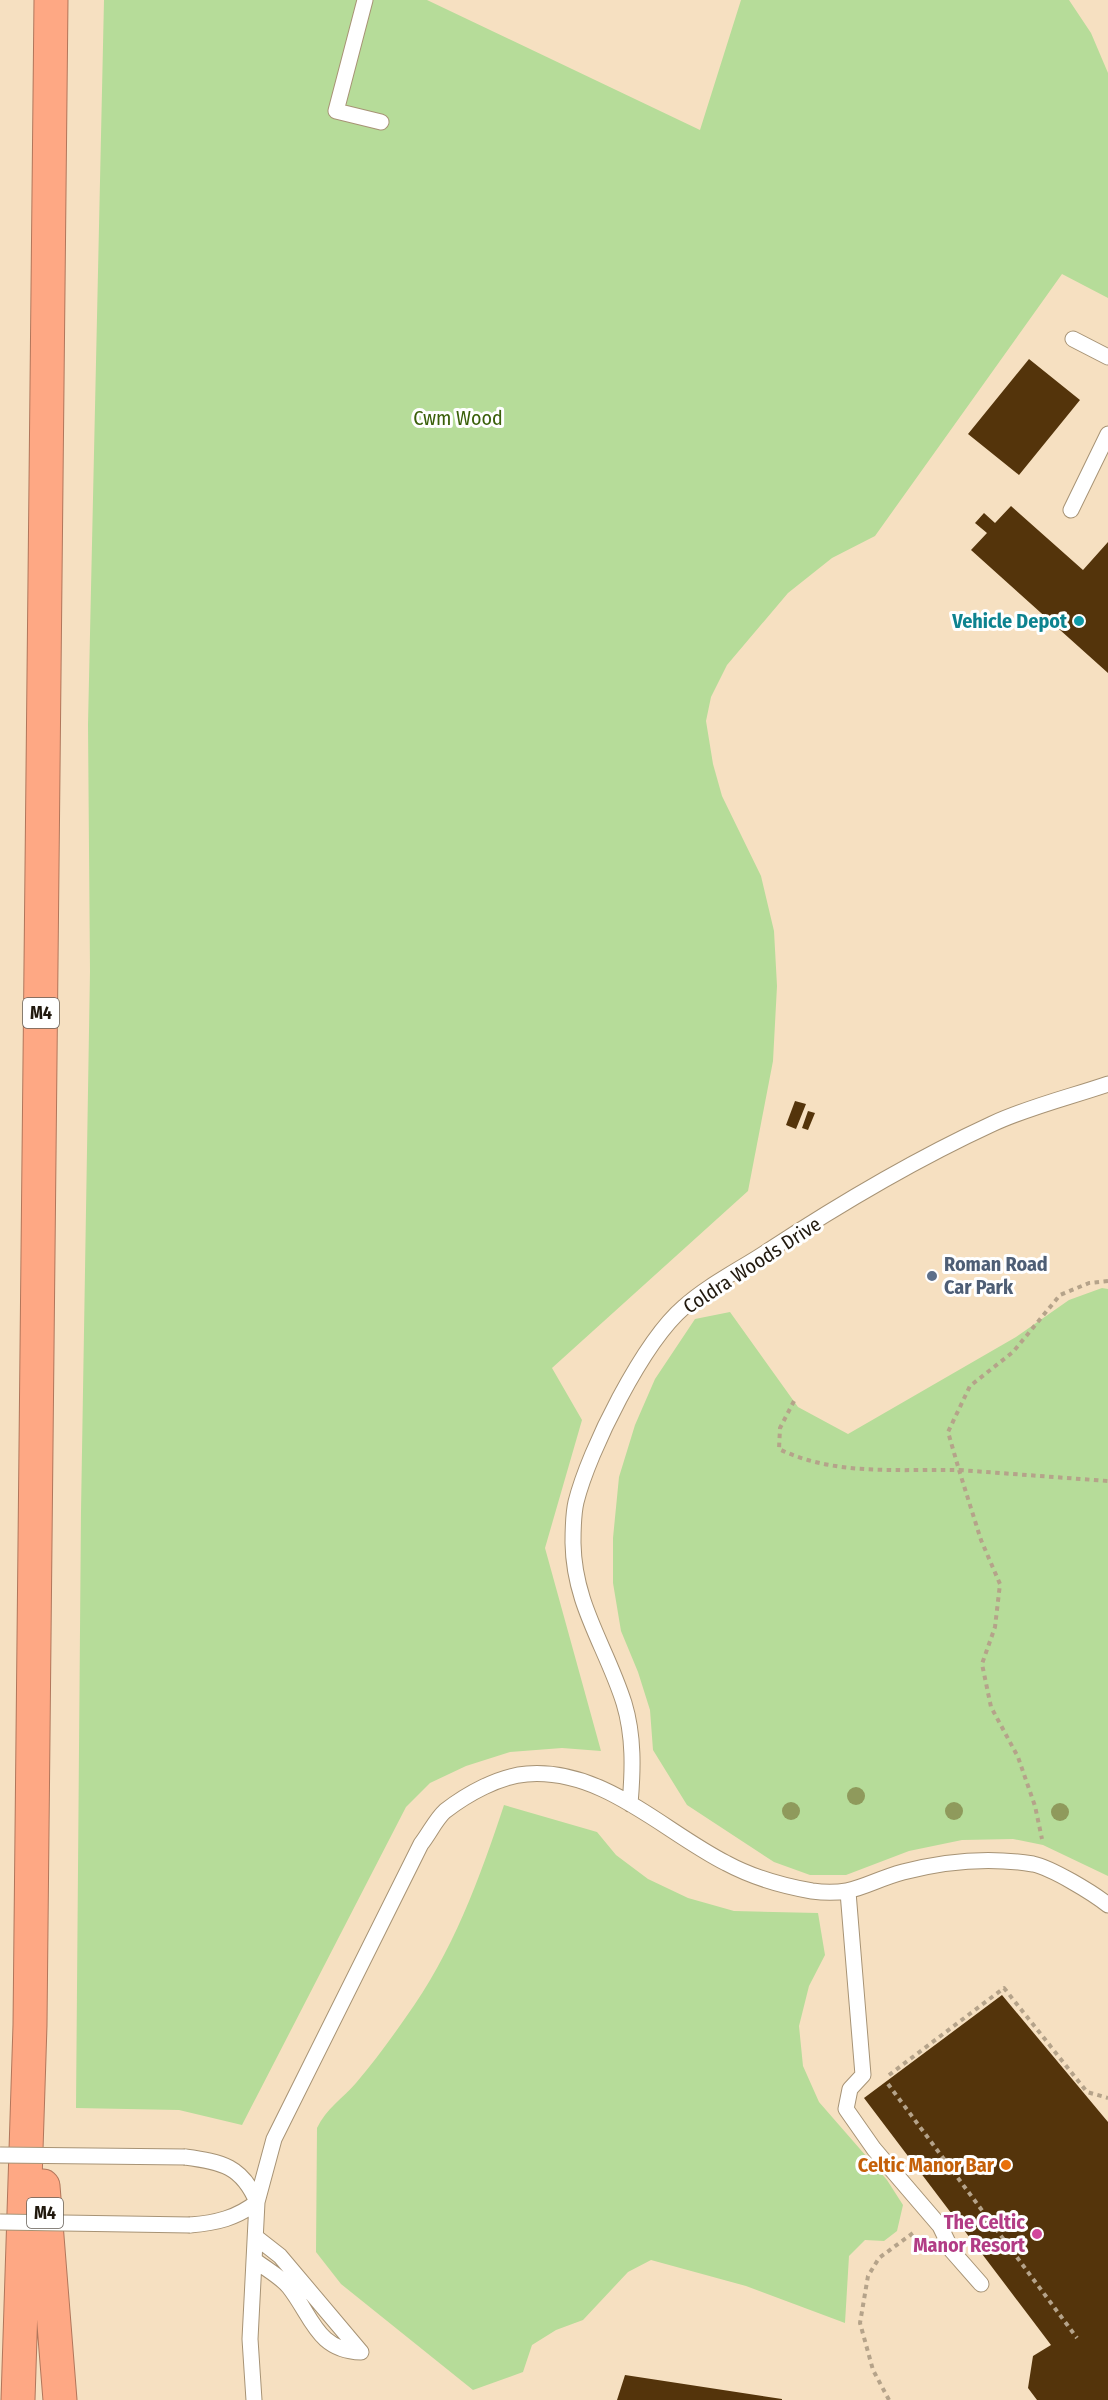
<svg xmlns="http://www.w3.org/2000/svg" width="1108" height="2400" font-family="'Fira Sans Condensed',sans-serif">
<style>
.green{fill:#b6dc99}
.building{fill:#54340b}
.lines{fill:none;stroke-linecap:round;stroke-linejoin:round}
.service-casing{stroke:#a79375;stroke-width:17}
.motorway-casing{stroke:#b1765b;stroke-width:35}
.path{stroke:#b5a38a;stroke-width:4;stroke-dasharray:4.5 4.5;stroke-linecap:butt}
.service{stroke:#fff;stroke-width:15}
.motorway{stroke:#fea884;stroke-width:33}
.service-bridge-casing{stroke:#a79375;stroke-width:17;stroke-linecap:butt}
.service-bridge{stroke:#fff;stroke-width:15}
.tree{fill:#8f9a5c}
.culture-dot{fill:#0f9aa8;stroke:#fff;stroke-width:2}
.service-dot{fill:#5c6f8a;stroke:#fff;stroke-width:2}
.food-dot{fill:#e8710a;stroke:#fff;stroke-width:2}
.hotel-dot{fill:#d1479c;stroke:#fff;stroke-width:2}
.labels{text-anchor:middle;stroke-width:6;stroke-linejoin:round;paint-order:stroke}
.shield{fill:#fff;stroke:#645e56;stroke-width:1.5}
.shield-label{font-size:18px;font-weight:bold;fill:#21190e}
.park-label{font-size:20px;fill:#3a600a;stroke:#fff}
.culture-label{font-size:20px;font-weight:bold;fill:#0d838f;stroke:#fff;text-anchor:end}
.service-label{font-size:20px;font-weight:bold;fill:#4e5e75;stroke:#fff;text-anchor:start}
.street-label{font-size:20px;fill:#21190e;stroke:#fff}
.food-label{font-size:20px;font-weight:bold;fill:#c56008;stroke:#fff;text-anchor:end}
.hotel-label{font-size:20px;font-weight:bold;fill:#b23c85;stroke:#fff;text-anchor:end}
</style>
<rect width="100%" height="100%" fill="#f6e0c1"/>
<path class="green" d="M104,0H427L700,130L741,0H1069L1091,33L1108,73V298L1062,274L875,536L832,558L788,593L727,665L711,697L706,721L713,764L722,796L761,876L774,931L777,986L773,1061L748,1191L552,1368L582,1420L545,1548L601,1751L562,1748L510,1752L466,1766L430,1783L406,1807L242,2125L179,2110L76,2108L81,1511L90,971L88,725Z
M1102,1288L1108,1289V1876L1043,1845L1013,1839L962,1840L909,1851L846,1875H810L774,1862L687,1805L653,1750L650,1710L638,1672L621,1631L613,1583V1538L619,1477L635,1425L655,1379L695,1319L730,1312L798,1407L848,1434L1016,1337L1069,1300Z
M504,1805L597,1832L616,1855L648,1879L688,1898L734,1911L818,1913L825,1955L809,1986L799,2026L803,2066L819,2102L887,2180L903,2205L897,2231L884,2241L865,2240L849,2256L845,2323L746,2286L651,2260L628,2272L583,2320L556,2330L532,2345L523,2372L473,2390L341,2284L316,2252L317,2128C326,2109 343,2098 356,2083C374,2062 390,2040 406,2017C452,1954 480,1878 504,1805Z"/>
<path class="building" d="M1029,359L1080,400L1019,475L968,434Z
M1011,506L1083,570L1108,542V673L971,550L987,533L975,523L984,513L995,523Z
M795,1101L806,1104L796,1129L786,1125Z
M808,1111L815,1113L808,1130L802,1128Z
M1002,1995L1108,2122V2400H1037L1028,2388L1033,2356L1051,2345L864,2098Z
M625,2375L782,2399V2400H617Z"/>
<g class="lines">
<defs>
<path id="service" d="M365,0L336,111L381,122
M1073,339L1108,357
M1071,510L1108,434
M630,1804C633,1770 634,1736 624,1703C606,1646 574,1605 573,1543C573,1530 573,1515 576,1502C589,1450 643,1342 684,1307C707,1286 739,1270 765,1253C835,1207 916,1159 992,1124C1028,1107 1070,1097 1108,1084
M848,1892L863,2075L850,2089L846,2109L874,2149L940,2226L952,2251L981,2284
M185,2157C222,2162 242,2166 257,2202
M190,2225C216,2223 237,2218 257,2202
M257,2238L280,2256L361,2352
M256,2261C266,2269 281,2277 289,2287C312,2316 317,2351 361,2352
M254,2400L250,2339L257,2202L274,2139L421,1844C429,1834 436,1819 445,1811C467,1794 499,1776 527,1774C603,1768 663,1831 726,1863C752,1877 783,1886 812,1891C854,1897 866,1882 903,1872C945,1861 990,1857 1033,1864C1052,1868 1093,1893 1108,1905"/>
<path id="motorway" d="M43,2186L60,2400
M18,2400L30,2025L51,0"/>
</defs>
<use href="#service" class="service-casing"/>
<use href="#motorway" class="motorway-casing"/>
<path class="path" d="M1108,1281L1089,1283L1060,1295L1013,1352L970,1386L948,1432L959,1470L1108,1481
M794,1401L780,1428L779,1449C834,1476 899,1469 959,1470L981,1540L1000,1584L995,1627L982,1664L991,1707L1018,1757L1035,1806L1042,1839
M889,2075L1004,1988L1087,2092L1108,2098
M888,2084L1077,2338
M889,2400L873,2370L860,2323L868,2276L879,2258L913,2233"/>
<use href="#service" class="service"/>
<use href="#motorway" class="motorway"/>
<defs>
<path id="service-bridge" d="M0,2155L185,2157
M0,2222L190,2225"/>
</defs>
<use href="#service-bridge" class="service-bridge-casing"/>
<use href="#service-bridge" class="service-bridge"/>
</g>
<g class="tree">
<circle cx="856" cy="1796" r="9"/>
<circle cx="791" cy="1811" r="9"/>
<circle cx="954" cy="1811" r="9"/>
<circle cx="1060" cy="1812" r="9"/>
</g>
<circle class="culture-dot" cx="1079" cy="621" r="6"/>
<circle class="service-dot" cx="932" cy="1276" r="6"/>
<circle class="food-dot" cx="1006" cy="2165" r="6"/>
<circle class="hotel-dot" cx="1037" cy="2234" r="6"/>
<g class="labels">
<g class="shield">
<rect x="23" y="998" width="36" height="30" rx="4.5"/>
<rect x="27" y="2198" width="36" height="30" rx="4.5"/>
</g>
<g class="shield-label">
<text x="41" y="1019">M4</text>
<text x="45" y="2219">M4</text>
</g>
<g class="park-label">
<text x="458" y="425">Cwm Wood</text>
</g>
<g class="culture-label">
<text x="1067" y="628">Vehicle Depot</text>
</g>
<g class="service-label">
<text x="944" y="1271">Roman Road<tspan x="944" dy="23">Car Park</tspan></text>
</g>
<g class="street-label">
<text transform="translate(752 1265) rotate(-33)" y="7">Coldra Woods Drive</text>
</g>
<g class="food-label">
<text x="994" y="2172">Celtic Manor Bar</text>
</g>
<g class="hotel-label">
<text x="1025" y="2229">The Celtic<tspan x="1025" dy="23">Manor Resort</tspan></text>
</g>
</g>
</svg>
